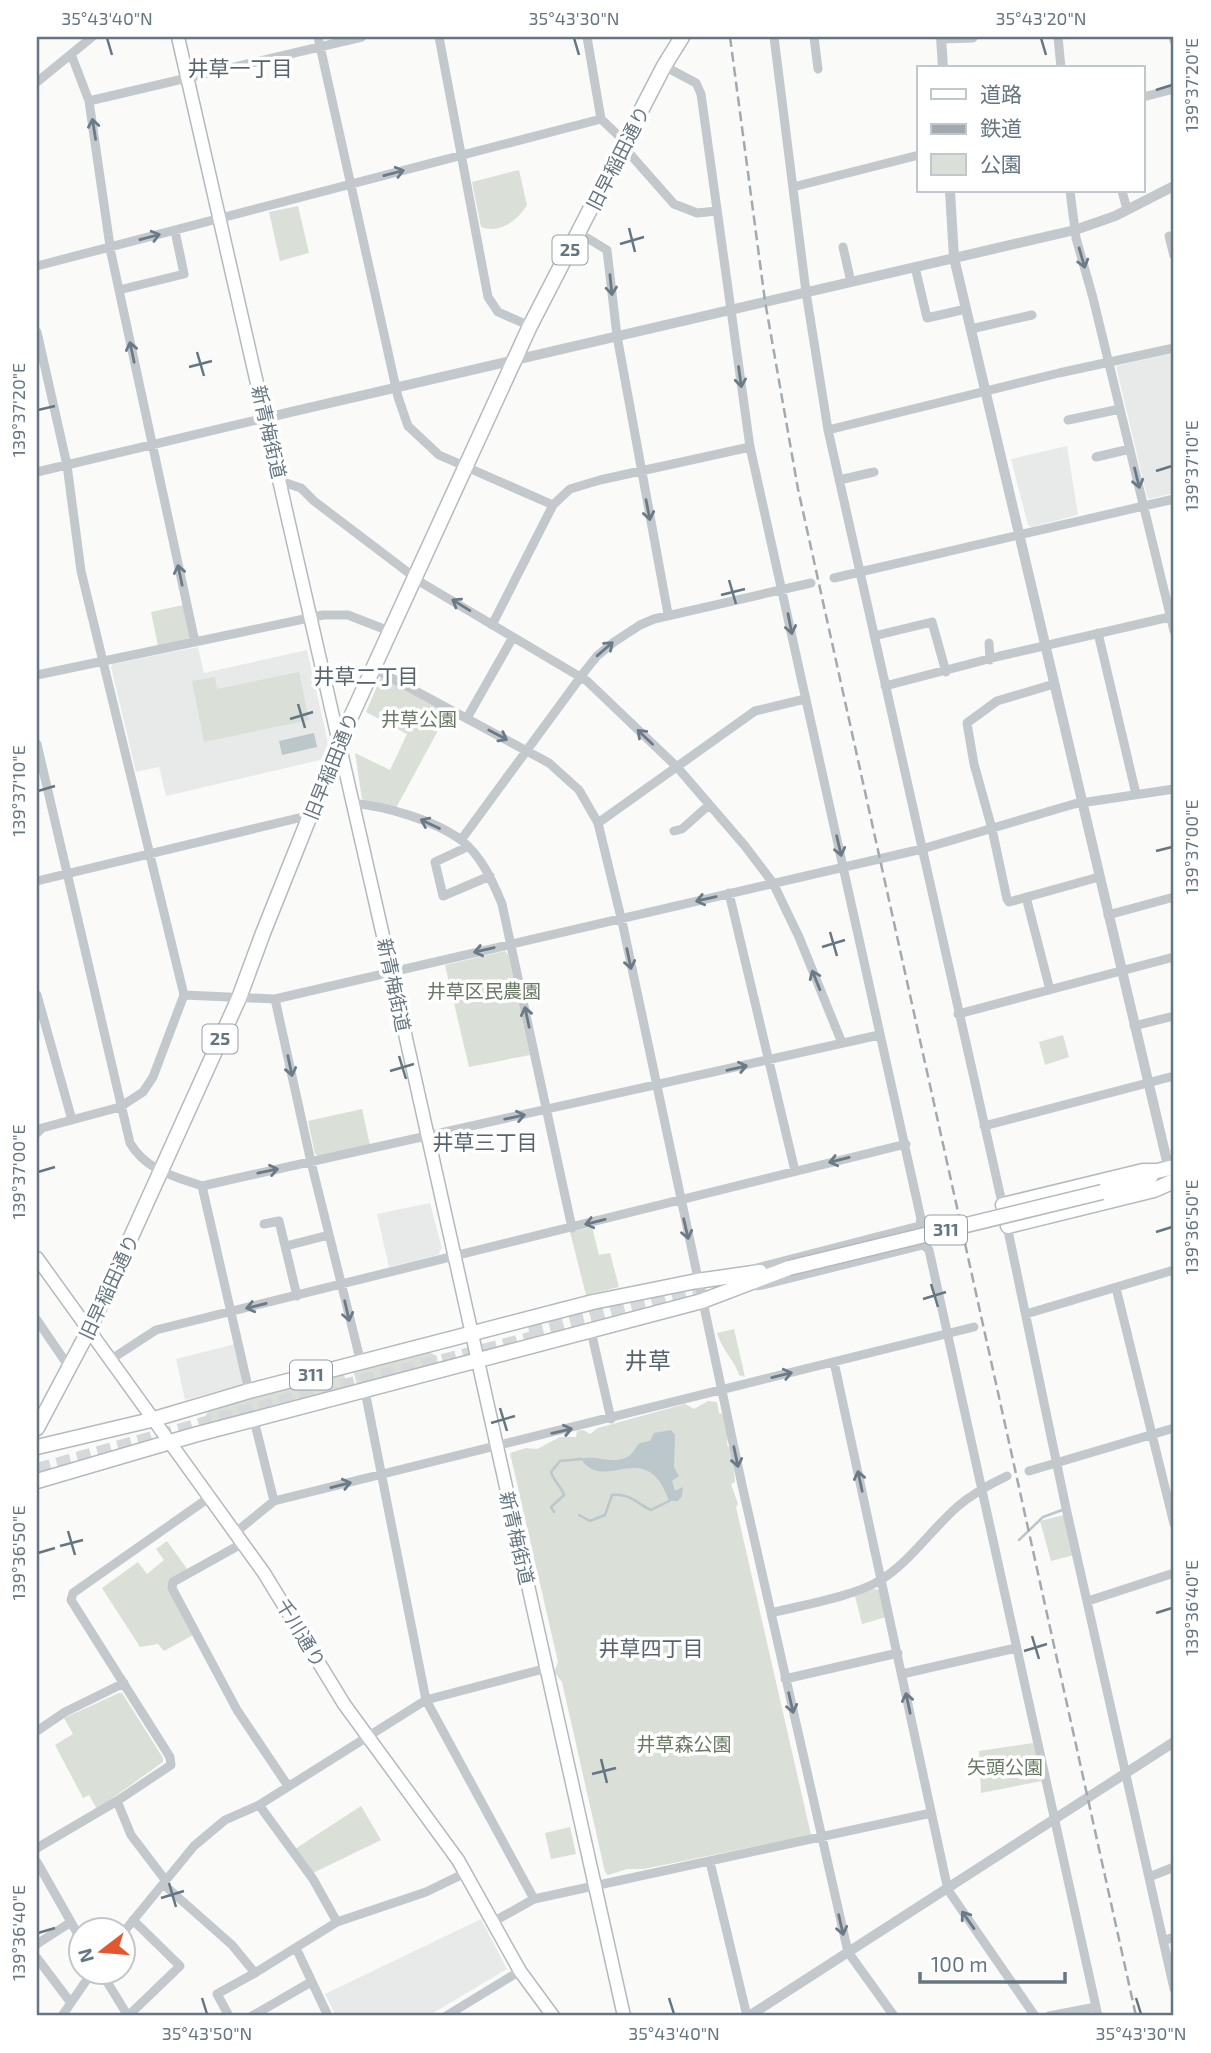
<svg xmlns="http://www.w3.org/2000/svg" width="1211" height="2053" font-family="'Exo 2','Noto Sans JP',sans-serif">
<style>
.built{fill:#e8e9e9}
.green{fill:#dadfd7}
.water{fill:#bbc7cb}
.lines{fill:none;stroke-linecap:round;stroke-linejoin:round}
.stream{stroke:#bbc7cb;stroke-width:2.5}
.primary-tunnel{stroke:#d5d9db;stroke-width:14;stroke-dasharray:14 7;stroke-linecap:butt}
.secondary-casing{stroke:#b3babf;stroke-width:15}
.primary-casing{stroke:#b5babe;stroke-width:17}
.minor{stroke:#c3c8cc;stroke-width:9}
.tertiary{stroke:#c3c8cc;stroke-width:10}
.secondary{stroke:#fff;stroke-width:12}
.primary{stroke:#fff;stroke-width:14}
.rail{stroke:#a2aab0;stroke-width:2.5;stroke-dasharray:10 5;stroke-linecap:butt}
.primary-bridge-casing{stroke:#b5babe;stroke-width:17;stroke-linecap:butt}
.primary-bridge{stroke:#fff;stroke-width:14}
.oneway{stroke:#6a7a87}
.ticks{fill:none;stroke:#657683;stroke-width:2.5}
.labels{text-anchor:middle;stroke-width:7;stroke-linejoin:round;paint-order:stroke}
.shield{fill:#fff;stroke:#939fa8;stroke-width:2}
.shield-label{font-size:18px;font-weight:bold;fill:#657683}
.street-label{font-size:19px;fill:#657683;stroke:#fff}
.park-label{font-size:19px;fill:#687a64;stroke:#fff}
.neighbourhood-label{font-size:21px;fill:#57646e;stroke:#fff}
.quarter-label{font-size:23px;fill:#57646e;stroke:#fff}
.neatline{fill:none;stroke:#657683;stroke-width:2.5}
.ticks-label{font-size:18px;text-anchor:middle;fill:#657683}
</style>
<rect width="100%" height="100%" fill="#fafaf8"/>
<path class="built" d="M1174,353V493L1149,499L1147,497L1116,366Z
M1067,446L1078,515L1031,527L1028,525L1011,459Z
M198,647L204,673L307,650L329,747L324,759L166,796L159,767L136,772L111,667L113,664Z
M430,1203L442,1248L438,1255L389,1267L377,1214Z
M235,1344L244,1384L185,1400L176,1359Z
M481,1919L507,1969L428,2016H336L325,1994Z"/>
<path class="green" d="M519,170L527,205C517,221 500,234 481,227L472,182Z
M298,206L309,253L280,261L269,212Z
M183,605L190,639L158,646L151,612Z
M299,672L309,720L204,742L192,681L215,677L217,689Z
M381,677L448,712L396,808L362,799L355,753L390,770L407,734L366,712Z
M505,951L508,954L530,1055L469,1067L445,965Z
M1063,1035L1069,1057L1045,1065L1039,1042Z
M362,1109L370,1145L319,1157L315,1154L308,1121Z
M592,1227L599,1255L610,1253L619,1287L586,1295L570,1232Z
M734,1329L745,1377L739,1375C734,1359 723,1352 717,1333Z
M429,1352L437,1356L438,1365L358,1389L353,1369Z
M343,1370L348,1392L213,1424L205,1417L210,1407Z
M708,1401L717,1402L719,1413L725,1414L729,1429L727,1445L732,1450L735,1482L731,1484L738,1504L736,1507L811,1835L644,1869H627L608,1875L605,1872L562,1682L554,1672L558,1662L510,1453L526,1448L537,1449L560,1437H576L577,1431L583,1430L590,1434L598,1428L685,1404L694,1409Z
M1064,1515L1074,1555L1051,1561L1040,1521Z
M167,1541L187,1569L169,1582L193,1635L164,1651L158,1644L140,1647L102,1588L138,1562L147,1574L164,1560L156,1549Z
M874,1589L880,1590L886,1617L862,1624L855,1596Z
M119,1693H122L163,1758V1762L97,1809L89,1795L83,1798L55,1745L73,1734L64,1718Z
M1033,1743L1042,1781L981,1793L979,1751Z
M361,1806L381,1840L313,1873L295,1849Z
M570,1827L576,1854L551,1859L545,1833Z"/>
<path class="water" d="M314,733L317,747L282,755L279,741Z
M671,1430L675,1435L674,1467L679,1476L672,1481L675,1491L683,1487L682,1496L678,1501H669C646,1435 605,1495 581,1459C597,1454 612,1466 629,1456C633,1453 636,1447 640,1443L650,1441L654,1433Z"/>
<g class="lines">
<path class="stream" d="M554,1512L551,1507L564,1495C561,1486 554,1482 551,1472L560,1461L581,1459
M579,1515L590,1521L605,1515L612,1495C630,1493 636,1503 651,1510L669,1501
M1019,1540L1043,1517L1065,1509"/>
<path class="primary-tunnel" d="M529,1331L727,1282
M37,1470L293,1399L541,1336"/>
<defs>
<path id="secondary" d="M178,37L389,962L624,2016
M37,1258L264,1573L344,1704L458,1860L520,1971L553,2016"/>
<path id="primary" d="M1102,1192L1130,1185L1151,1176
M1003,1205L1143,1171H1157L1174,1167
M1008,1226L1154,1190L1172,1182
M37,1428L89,1330L239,998L263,933L339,743L530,326L664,66L682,37
M37,1447L151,1420L249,1391L593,1302L697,1281L760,1272
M37,1481L194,1435L702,1301L789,1268"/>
</defs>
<use href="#secondary" class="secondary-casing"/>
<use href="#primary" class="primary-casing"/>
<path class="minor" d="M318,37L398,397L408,426L439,455L553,505
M439,37L488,297L498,312L530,326
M587,37L601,119L621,138L629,153L674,204L697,213L717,211
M774,37L806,292L828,430L1003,1207
M814,37L818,69
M1058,37L1061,68
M1173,37L1174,41
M941,39L973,38
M71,54L89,101L111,253L195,642
M664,66L696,83L701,94L750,447L921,1219C917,1230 921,1243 929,1250L1098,2016
M37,82L92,37
M1143,97L1174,89
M89,101L362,37
M793,187L919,155
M1070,191L1076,238L1093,298L1174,631
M1122,191L1127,209
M579,233L607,250L617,336L668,614
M1169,236L1174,256
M843,247L851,282
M37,266L601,119
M915,267L927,318L966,309
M119,290L184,274L175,231
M971,329L1032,315
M37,332L67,465L81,571L184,995L153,1077L143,1092L120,1107L42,1128L37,1133
M1068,420L1120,409
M828,430L1059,373L1174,348
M1096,457L1130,449
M37,472L265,418
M839,480L874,472
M280,481L301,488L314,501L422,583L587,681L677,767L745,846L773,883L799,937L842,1043
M834,578L1174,499
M492,625L553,505L570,489L600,480L750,447
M1098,633L1136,794
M874,636L932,622L946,672
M989,643L990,660
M373,668L549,763L579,790L598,823L623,926L742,1485L848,1952L894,2016
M37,675L323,615H348L389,631
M1054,684L997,701L967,723L974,764L992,829L1007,899L1009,902L1099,877
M885,686L1000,656L1174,616
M467,718L513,637
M37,744L130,1143C146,1170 173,1176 202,1186L879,1035
M352,803C385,806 434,820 461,840C481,855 493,882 502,904L572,1228
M598,823L755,711L805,699
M674,831L682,829L709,805
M461,840L585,671L597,656L614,642L640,625L654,619L811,583
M467,847L435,862L443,896L490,876
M37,881L311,815
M729,893L795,1171
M1026,897L1050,990
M1108,915L1174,897
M37,995L72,1120
M184,995L275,999L922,849L1074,804L1174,789
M275,999L311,1162L361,1363
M958,1014L1174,957
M1134,1026L1174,1016
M984,1126L1174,1076
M202,1186L249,1391
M1006,1221L1066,1508L1174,1989
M264,1224L279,1221L297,1296
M286,1246L329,1235
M753,1269L919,1226
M758,1286L923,1245
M1116,1288L1174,1524
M1026,1314L1174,1270
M37,1320L69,1367
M591,1331L611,1419
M110,1360L156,1330L906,1144
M834,1362L948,1890L1035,2016
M365,1391L426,1700L534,1899
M254,1420L274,1501
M1029,1471L1174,1428
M236,1532L274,1501L974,1327
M243,1543L173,1582L172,1588L237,1710L288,1786
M1088,1601L1174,1573
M771,1613C802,1605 852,1597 879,1581C910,1562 930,1531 957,1507C972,1494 988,1485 1007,1476
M902,1674L1016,1648
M785,1679L898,1653
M37,1731L65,1712L124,1683
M117,1801L131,1835L166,1881
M259,1805L313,1879L337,1922
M37,1848L117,1801L171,1765L170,1757L71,1600L73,1593L210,1497
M37,1862L80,1938
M710,1862L747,2016
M1149,1877L1174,1867
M163,1884L232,1945L255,1973L337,1922L426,1892L465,1873
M493,1922L534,1899L931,1813
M122,1934L194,1846L225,1820L259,1805L426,1700L547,1668
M1163,1941L1174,1937
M37,1944L71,1922
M296,1948L328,2016
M37,1958L71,2003
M101,1972L128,2016
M62,2016L92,1972
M128,2016L180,1966L133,1920
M229,2016L217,1994L255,1973
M252,2016L311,1982
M446,2016L520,1971
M1049,2016L1096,2007"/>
<path class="tertiary" d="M941,37L943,68
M950,191L954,258L1170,1174
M265,418L1075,230L1115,216L1174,186
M749,2016L1174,1742"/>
<use href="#secondary" class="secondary"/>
<use href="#primary" class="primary"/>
<path class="rail" d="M730,37L765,301L798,489L1136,2016"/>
<defs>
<path id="primary-bridge" d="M789,1268L1102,1192"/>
</defs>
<use href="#primary-bridge" class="primary-bridge-casing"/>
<use href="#primary-bridge" class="primary-bridge"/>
</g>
<defs><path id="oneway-shaft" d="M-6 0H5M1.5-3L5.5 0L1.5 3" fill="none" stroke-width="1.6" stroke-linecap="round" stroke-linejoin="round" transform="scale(1.75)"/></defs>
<g class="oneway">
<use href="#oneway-shaft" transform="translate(94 129) rotate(-99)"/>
<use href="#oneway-shaft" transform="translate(394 173) rotate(-15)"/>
<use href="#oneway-shaft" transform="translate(150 237) rotate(-15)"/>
<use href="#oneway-shaft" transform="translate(1082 258) rotate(74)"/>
<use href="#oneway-shaft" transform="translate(611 285) rotate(84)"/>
<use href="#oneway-shaft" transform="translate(132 352) rotate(-102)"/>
<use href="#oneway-shaft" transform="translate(740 377) rotate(82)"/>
<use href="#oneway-shaft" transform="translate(1137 478) rotate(76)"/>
<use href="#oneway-shaft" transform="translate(648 510) rotate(79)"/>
<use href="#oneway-shaft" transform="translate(180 575) rotate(-102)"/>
<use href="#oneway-shaft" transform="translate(461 605) rotate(-148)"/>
<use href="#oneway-shaft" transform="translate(790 624) rotate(79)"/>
<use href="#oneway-shaft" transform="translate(605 649) rotate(-41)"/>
<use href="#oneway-shaft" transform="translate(498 735) rotate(28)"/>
<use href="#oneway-shaft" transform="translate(645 737) rotate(-136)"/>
<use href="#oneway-shaft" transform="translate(430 824) rotate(-155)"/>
<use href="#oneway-shaft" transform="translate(839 846) rotate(77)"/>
<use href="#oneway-shaft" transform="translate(706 899) rotate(167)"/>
<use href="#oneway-shaft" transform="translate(484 950) rotate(167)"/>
<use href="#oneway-shaft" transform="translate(629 959) rotate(78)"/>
<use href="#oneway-shaft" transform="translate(816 980) rotate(-112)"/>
<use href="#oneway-shaft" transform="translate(527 1017) rotate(-102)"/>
<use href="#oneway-shaft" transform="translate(290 1066) rotate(78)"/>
<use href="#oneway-shaft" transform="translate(737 1068) rotate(-13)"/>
<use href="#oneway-shaft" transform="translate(515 1117) rotate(-12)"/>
<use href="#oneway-shaft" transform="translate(839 1160) rotate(166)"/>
<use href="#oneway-shaft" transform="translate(268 1171) rotate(-12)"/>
<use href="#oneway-shaft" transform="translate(595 1222) rotate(166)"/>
<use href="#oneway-shaft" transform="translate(686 1229) rotate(77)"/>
<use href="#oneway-shaft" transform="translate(256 1306) rotate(166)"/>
<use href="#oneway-shaft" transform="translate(347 1311) rotate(77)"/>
<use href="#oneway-shaft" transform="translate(782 1375) rotate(-14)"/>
<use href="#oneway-shaft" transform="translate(562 1431) rotate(-13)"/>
<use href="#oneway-shaft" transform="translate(736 1457) rotate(78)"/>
<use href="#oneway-shaft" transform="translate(860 1481) rotate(-102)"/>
<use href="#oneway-shaft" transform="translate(341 1485) rotate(-14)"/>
<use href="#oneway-shaft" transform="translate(791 1703) rotate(77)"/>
<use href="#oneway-shaft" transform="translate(908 1703) rotate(-102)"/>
<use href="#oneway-shaft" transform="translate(968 1920) rotate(-125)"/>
<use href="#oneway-shaft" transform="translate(841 1925) rotate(77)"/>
</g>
<path class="ticks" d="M107,38L112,55M574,38L579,55M1041,38L1046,55M1156,90L1172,85M629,228L635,252M620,244L644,237M197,352L204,376M189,367L212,361M38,410L55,406M1156,471L1172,466M729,580L736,604M721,595L745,589M298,704L305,728M290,719L313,712M38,791L55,786M1156,851L1172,847M830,932L837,956M822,947L845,940M399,1056L406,1079M390,1071L414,1064M38,1172L55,1167M1156,1232L1172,1227M931,1284L938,1307M923,1299L946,1292M500,1408L507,1431M491,1423L515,1416M68,1531L75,1555M60,1546L83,1540M38,1553L55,1548M1156,1613L1172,1608M1032,1636L1039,1659M1024,1651L1047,1644M601,1759L607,1783M592,1774L616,1768M169,1883L176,1907M161,1898L184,1891M38,1933L55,1928M202,1998L207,2014M669,1998L674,2014M1136,1998L1141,2014"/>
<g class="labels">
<g class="shield">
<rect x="552.5" y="235.5" width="35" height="29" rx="5"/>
<rect x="202.5" y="1024.5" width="35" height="29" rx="5"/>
<rect x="925" y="1215.5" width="42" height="29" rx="5"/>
<rect x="290" y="1360.5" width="42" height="29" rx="5"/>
</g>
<g class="shield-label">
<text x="570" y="256">25</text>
<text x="220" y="1045">25</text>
<text x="946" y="1236">311</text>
<text x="311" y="1381">311</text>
</g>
<g class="street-label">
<text transform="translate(618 158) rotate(-63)" y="7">旧早稲田通り</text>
<text transform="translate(269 432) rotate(77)" y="7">新青梅街道</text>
<text transform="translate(331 766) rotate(-68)" y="7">旧早稲田通り</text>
<text transform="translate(394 985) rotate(78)" y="7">新青梅街道</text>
<text transform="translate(109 1287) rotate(-65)" y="7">旧早稲田通り</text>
<text transform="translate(517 1538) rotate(77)" y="7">新青梅街道</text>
<text transform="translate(301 1633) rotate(59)" y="7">千川通り</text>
</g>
<g class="park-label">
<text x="419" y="726">井草公園</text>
<text x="484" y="998">井草区民農園</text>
<text x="684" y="1751">井草森公園</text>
<text x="1005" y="1774">矢頭公園</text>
</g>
<g class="neighbourhood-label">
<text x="240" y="76">井草一丁目</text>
<text x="366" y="684">井草二丁目</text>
<text x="485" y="1150">井草三丁目</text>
<text x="651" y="1656">井草四丁目</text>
</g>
<g class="quarter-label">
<text x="648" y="1369">井草</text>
</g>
</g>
<rect width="1211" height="2053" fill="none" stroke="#ffffff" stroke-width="77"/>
<rect x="917" y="66" width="228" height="126" fill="#ffffff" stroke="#c1c8cd" stroke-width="2"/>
<rect x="931" y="89" width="35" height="10" fill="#ffffff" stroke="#c1c8cd" stroke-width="2"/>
<text x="980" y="102" font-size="21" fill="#657683">道路</text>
<rect x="931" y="124" width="35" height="10" fill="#a2aab0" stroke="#c1c8cd" stroke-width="2"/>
<text x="980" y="136" font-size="21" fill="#657683">鉄道</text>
<rect x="931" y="154" width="35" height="21" fill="#dadfd7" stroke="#c1c8cd" stroke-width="2"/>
<text x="980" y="172" font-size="21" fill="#657683">公園</text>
<g transform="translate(102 1951) rotate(254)"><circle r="33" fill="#ffffff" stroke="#c1c8cd" stroke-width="2"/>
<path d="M0-5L12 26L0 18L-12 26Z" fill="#e4572e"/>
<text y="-10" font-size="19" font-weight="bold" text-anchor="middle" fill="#657683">N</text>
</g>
<path d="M920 1972v10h145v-10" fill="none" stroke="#657683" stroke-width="3.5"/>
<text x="931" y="1972" font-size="21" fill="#657683" stroke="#ffffff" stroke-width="5" paint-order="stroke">100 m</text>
<rect x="38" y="38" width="1134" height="1976" class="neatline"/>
<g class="ticks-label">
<text x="107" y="25">35°43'40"N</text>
<text x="574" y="25">35°43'30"N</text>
<text x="1041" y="25">35°43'20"N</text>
<text transform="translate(1192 85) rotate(-90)" y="6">139°37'20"E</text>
<text transform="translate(19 410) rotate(-90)" y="6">139°37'20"E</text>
<text transform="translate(1192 466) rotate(-90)" y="6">139°37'10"E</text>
<text transform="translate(19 791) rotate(-90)" y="6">139°37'10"E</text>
<text transform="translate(1192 847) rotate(-90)" y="6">139°37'00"E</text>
<text transform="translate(19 1172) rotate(-90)" y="6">139°37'00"E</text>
<text transform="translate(1192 1227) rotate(-90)" y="6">139°36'50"E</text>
<text transform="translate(19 1553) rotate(-90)" y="6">139°36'50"E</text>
<text transform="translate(1192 1608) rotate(-90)" y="6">139°36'40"E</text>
<text transform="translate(19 1933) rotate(-90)" y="6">139°36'40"E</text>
<text x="207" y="2040">35°43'50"N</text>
<text x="674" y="2040">35°43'40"N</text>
<text x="1141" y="2040">35°43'30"N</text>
</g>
</svg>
